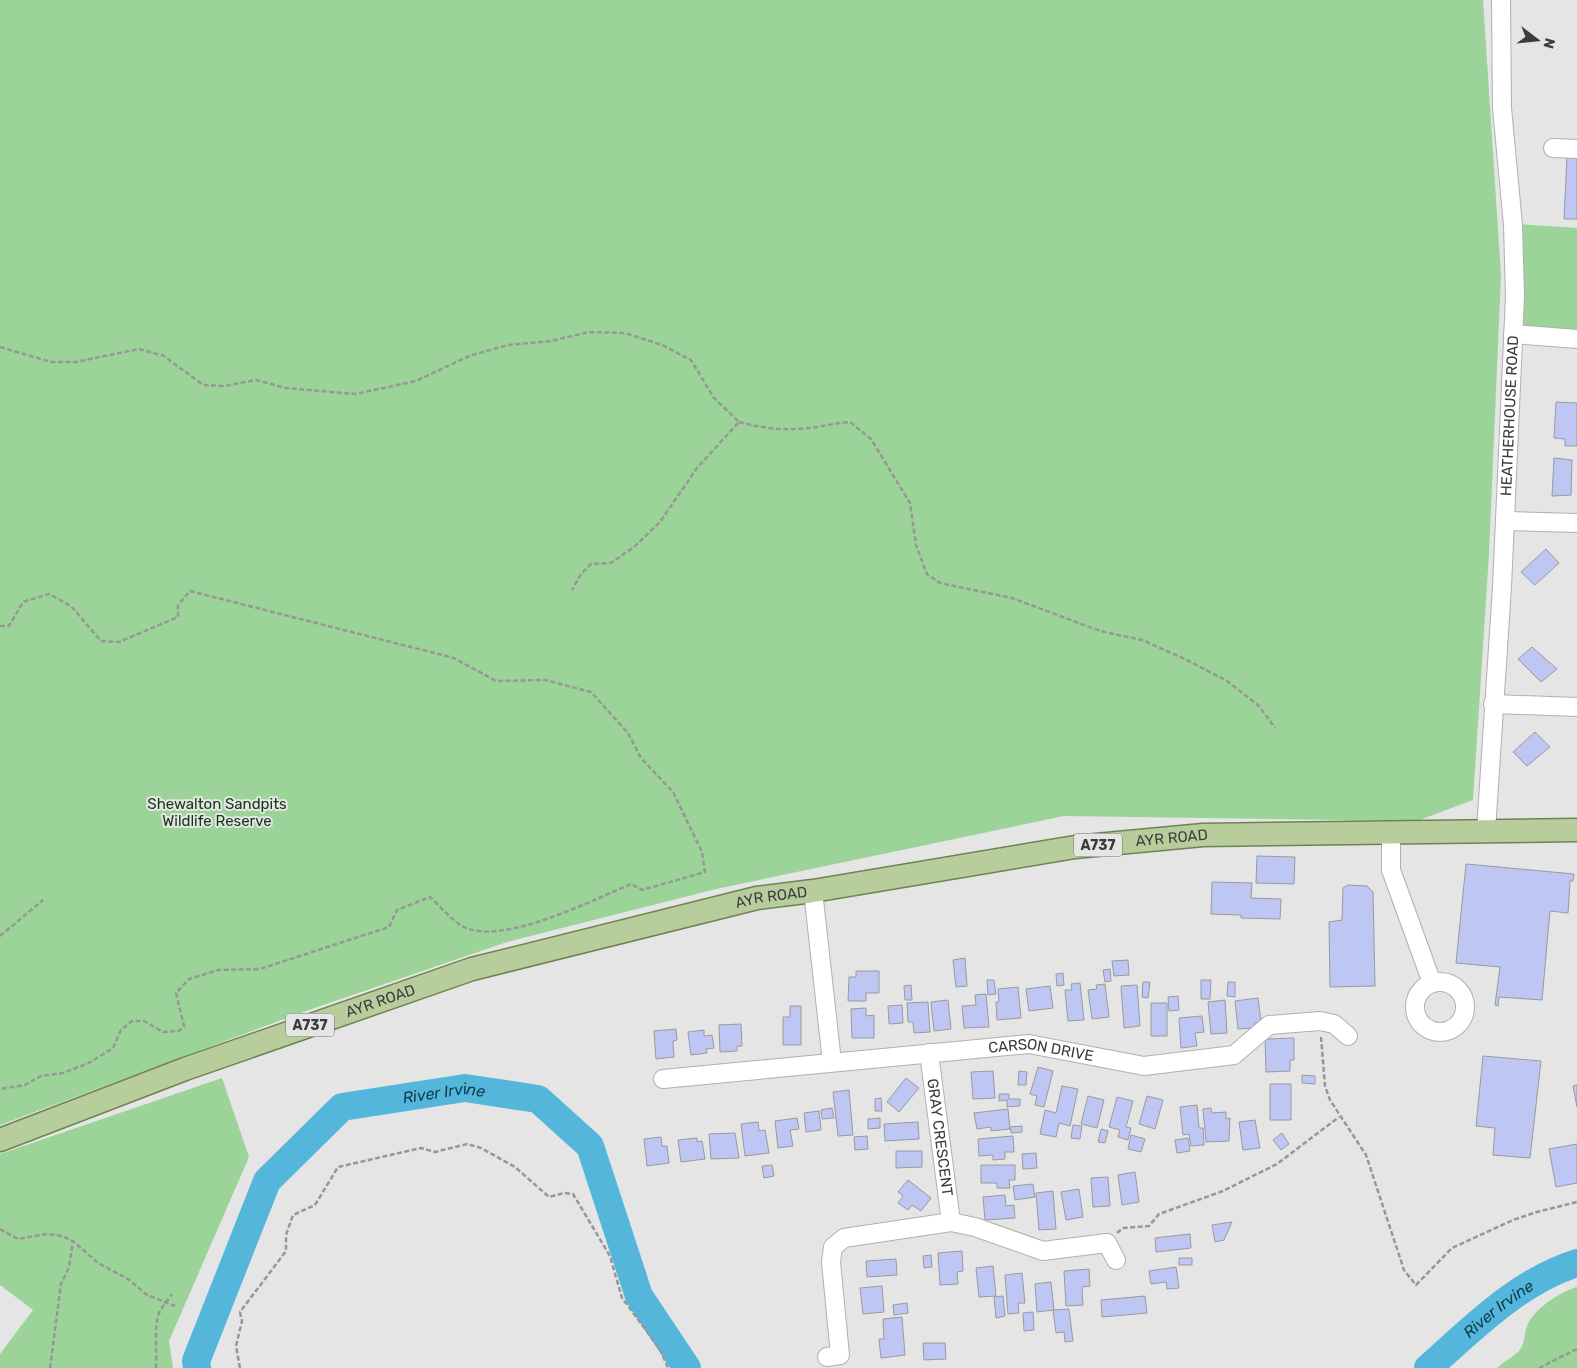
<svg xmlns="http://www.w3.org/2000/svg" width="1577" height="1368" font-family="Rubik,sans-serif">
<style>
.green{fill:#9cd399}
.lines{fill:none;stroke-linecap:round;stroke-linejoin:round}
.river{stroke:#53b6da;stroke-width:28}
.building{fill:#bec7f4;stroke:#9a9a9b}
.minor-casing{stroke:#afb0b1;stroke-width:20}
.major-casing{stroke:#6d8450;stroke-width:25}
.path{stroke:#979798;stroke-width:2.5;stroke-dasharray:5 2.5;stroke-linecap:butt}
.minor{stroke:#fff;stroke-width:18}
.major{stroke:#b8cd9c;stroke-width:22}
.labels{text-anchor:middle;stroke-width:4;stroke-linejoin:round;paint-order:stroke}
.shield{fill:#e5e5e6;stroke:#6f6f70;stroke-width:1}
.shield-label{font-size:14px;font-weight:bold;fill:#3c3c3d}
.street-label{font-size:15px;fill:#3c3c3d;stroke:#e5e5e6}
.park-label{font-size:15px;fill:#123a11;stroke:#e5e5e6}
.water-label{font-size:16px;font-style:italic;fill:#0f3b4b;stroke:#e5e5e6}
</style>
<rect width="100%" height="100%" fill="#e5e5e6"/>
<path class="green" d="M0,0H1483L1501,275L1489,554L1473,800L1417,821L1064,816L716,889L507,942L303,1012L0,1125Z
M1516,224L1577,228V335L1516,331Z
M222,1078L249,1157L169,1341L173,1368H0V1354L33,1310L0,1285V1154Z
M1577,1287V1368H1497C1503,1362 1513,1357 1519,1351C1525,1343 1524,1337 1526,1329C1531,1310 1560,1292 1577,1287Z"/>
<g class="lines">
<g class="river">
<path id="s1" d="M197,1368L196,1361L267,1181L342,1107L465,1088L538,1099L590,1146L639,1296L687,1368"/>
<path id="s2" d="M1428,1368C1473,1328 1519,1281 1577,1263"/>
</g>
</g>
<path class="building" d="M1567,156H1577V219H1564Z
M1556,402L1577,403V446H1565V439L1554,438Z
M1554,458L1572,460L1571,495L1552,496Z
M1546,549L1559,563L1535,585L1521,572Z
M1532,647L1557,669L1541,682L1518,659Z
M1535,732L1550,747L1527,766L1513,752Z
M1257,856L1295,857L1294,884L1256,883Z
M1466,864L1574,874L1573,881H1570L1568,913L1550,911L1542,1000L1499,997L1498,1006L1495,1005L1500,967L1456,963Z
M1212,882L1252,883L1251,898L1281,899L1280,919L1241,918V915L1211,914Z
M1348,885L1367,886L1373,892L1375,986L1330,987L1329,922L1342,920L1343,888Z
M965,958L967,986L956,987L953,960Z
M1128,960L1129,975L1114,976L1112,961Z
M1110,969L1111,981L1105,982L1103,970Z
M856,971H879V993H866V1001H848L849,977H856Z
M1063,973L1064,985L1057,986L1056,974Z
M987,980H994L996,994L988,995Z
M1201,980H1211L1210,999H1201Z
M1143,982H1150L1148,998L1142,997Z
M1228,982H1235V997L1227,996Z
M1080,983L1084,1020L1068,1021L1065,990H1072L1071,984Z
M1105,984L1109,1017L1092,1019L1088,990L1097,989L1096,985Z
M911,985L912,1000H905L904,986Z
M1137,985L1140,1026L1124,1028L1121,986Z
M1050,986L1053,1008L1029,1011L1026,989Z
M1018,987L1021,1018L997,1020L996,1002H999L998,989Z
M986,994L989,1027L964,1028L962,1006L976,1005L975,995Z
M1178,996L1179,1010L1169,1011L1168,997Z
M1258,998L1261,1022L1254,1023V1028L1238,1029L1235,1001Z
M948,1000L951,1029L934,1031L931,1002Z
M1225,1000L1227,1033L1211,1034L1208,1002Z
M928,1002L930,1032L914,1033L913,1022H908L907,1003Z
M1151,1003H1167V1036H1151Z
M902,1005L903,1023L889,1024L888,1006Z
M790,1006H801V1045H783V1017H790Z
M866,1008V1016L874,1015V1038H852L851,1009Z
M1202,1016L1204,1032L1195,1033L1197,1046L1181,1048L1179,1018Z
M741,1024L742,1046H737V1051L720,1052L719,1025Z
M676,1029L677,1040L673,1041L674,1057L656,1059L654,1031Z
M704,1030V1036L712,1035L714,1048L706,1049L707,1053L691,1055L688,1032Z
M1294,1038V1060H1290V1071L1266,1072L1265,1039Z
M1483,1056L1541,1061L1530,1158L1493,1155L1495,1128L1476,1126Z
M1038,1067L1053,1071L1044,1107L1035,1105L1037,1096L1030,1094Z
M993,1071L995,1098L973,1099L971,1072Z
M1019,1071L1027,1072L1026,1085H1018Z
M1302,1075L1315,1076V1084L1302,1083Z
M906,1078L919,1088L899,1112L887,1102Z
M1270,1084H1291V1120H1270Z
M1577,1085V1107L1573,1086Z
M1062,1086L1078,1089L1070,1126L1059,1123L1056,1137L1040,1134L1045,1110L1056,1113Z
M849,1090L853,1135L838,1136L833,1092Z
M999,1094H1009V1099H1020V1106L1007,1107V1100L999,1101Z
M1088,1096L1104,1100L1097,1128L1081,1124Z
M1147,1096L1163,1100L1155,1129L1139,1124Z
M1117,1097L1133,1101L1126,1127L1131,1128L1128,1140L1118,1137L1120,1130L1109,1127Z
M881,1098L882,1111H875V1099Z
M1197,1105L1199,1128H1203L1204,1145L1191,1146L1189,1134L1183,1135L1180,1107Z
M832,1108L834,1118L822,1119L821,1110Z
M1211,1108L1212,1113L1226,1112V1119L1230,1118L1229,1141L1206,1142L1203,1109Z
M1008,1109L1010,1129L991,1131V1127L977,1129L974,1113Z
M819,1111L821,1130L806,1132L804,1113Z
M797,1118L799,1129L790,1130L793,1146L778,1148L775,1121Z
M880,1118V1128L868,1129V1119Z
M1255,1120L1260,1148L1243,1150L1239,1122Z
M758,1122L759,1131L765,1130L769,1153L745,1156L741,1124Z
M918,1122L919,1139L885,1141L884,1124Z
M1073,1125L1082,1126L1080,1139L1071,1138Z
M1022,1126V1132L1011,1133L1010,1127Z
M1101,1129L1108,1131L1105,1143L1098,1142Z
M735,1133L739,1158L711,1159L709,1134Z
M1282,1133L1289,1144L1281,1150L1273,1140Z
M1131,1135L1145,1139L1141,1152L1128,1149Z
M867,1136L868,1149L855,1150L854,1137Z
M1013,1136L1014,1152H1005V1159L993,1160V1155L979,1156L978,1139Z
M661,1137L662,1146H667L669,1163L647,1166L644,1139Z
M697,1138V1142L702,1141L705,1159L681,1162L678,1140Z
M1188,1138L1190,1151L1177,1153L1175,1140Z
M1577,1144V1183L1556,1187L1549,1149Z
M896,1151H922V1167L896,1168Z
M1036,1153L1037,1168L1023,1169L1022,1154Z
M772,1165L774,1176L764,1178L762,1166Z
M981,1165H1015V1180H1009L1010,1188H997V1183H981Z
M1135,1172L1139,1202L1122,1205L1118,1175Z
M1108,1177L1110,1206L1093,1207L1091,1178Z
M908,1180L931,1198L921,1211L912,1205L908,1210L898,1203L903,1196L898,1192Z
M1033,1184L1035,1197L1015,1200L1013,1186Z
M1079,1189L1083,1217L1066,1220L1061,1192Z
M1053,1191L1056,1229L1039,1230L1036,1193Z
M1005,1195L1006,1206L1014,1205L1015,1218L985,1220L983,1197Z
M1232,1222L1224,1240L1215,1242L1212,1225Z
M1190,1234L1191,1248L1156,1252L1155,1238Z
M962,1251L963,1271L957,1272L958,1284L940,1285L938,1253Z
M931,1255L932,1267L924,1268L923,1256Z
M1179,1258H1192V1265H1179Z
M896,1259L897,1275L867,1277L866,1261Z
M993,1266L996,1296L979,1297L976,1268Z
M1176,1267L1179,1288L1167,1289L1166,1282L1151,1284L1149,1271Z
M1089,1269L1090,1286L1082,1287L1083,1305L1066,1306L1064,1271Z
M1022,1273L1025,1303H1018L1019,1313L1008,1314L1005,1275Z
M1051,1282L1054,1310L1037,1312L1035,1284Z
M882,1286L884,1312L863,1314L860,1288Z
M1003,1296L1005,1316L996,1318L994,1297Z
M1145,1296L1147,1313L1102,1317L1101,1300Z
M907,1303L908,1313L894,1315L893,1305Z
M1069,1309L1073,1341L1065,1342L1064,1332L1056,1333L1053,1310Z
M1033,1312L1034,1330L1024,1331L1023,1313Z
M902,1317L905,1355L881,1358L879,1339H884L883,1319Z
M923,1343H945L946,1359L924,1360Z"/>
<g class="lines">
<defs>
<g id="minor">
<path d="M1553,148L1577,149"/>
<path d="M1513,334L1577,339"/>
<path d="M1505,521L1577,523"/>
<path d="M1493,704L1577,707"/>
<path d="M1391,831V870L1432,983"/>
<path id="s3" d="M1486,831L1502,587L1515,296L1513,225L1502,108L1501,0"/>
<path d="M813,891L832,1062"/>
<circle cx="1440" cy="1007" r="25"/>
<path id="s4" d="M929,1053L951,1222"/>
<path id="s5" d="M663,1079L1029,1044L1144,1066L1234,1055L1269,1025L1320,1021L1334,1024L1348,1036"/>
<path d="M827,1357L840,1355L831,1262L833,1247L844,1238L951,1222L975,1227L1043,1251L1107,1243L1116,1260"/>
</g>
<g id="major">
<path id="s6" d="M0,1140L185,1069L472,969L757,898L813,891L1075,847L1203,835L1577,830"/>
</g>
</defs>
<use href="#minor" class="minor-casing"/>
<use href="#major" class="major-casing"/>
<path class="path" d="M0,347L51,362H75L139,349L164,356L203,385L224,386L256,380L286,388L355,394L416,381L469,356L508,345L551,341L589,332L625,333L662,345L691,360L714,398L739,422L697,468L660,522L634,547L611,563L591,564L581,574L572,590
M739,422C762,428 783,431 807,428C821,427 835,423 850,422L871,439L910,503L916,545L927,574L940,583L1012,598L1100,631L1142,640L1185,659L1227,681L1259,706L1275,728
M0,626H9L23,602L49,594L71,606L101,641L119,642L178,617V605L190,591L454,658L496,681L545,680L591,692L628,733L641,758L673,792L702,852L705,872L642,890L631,884C593,900 502,946 464,927C452,921 440,906 430,897L397,910L389,927L260,969L218,970L189,979L176,993L184,1026L179,1031L163,1032L144,1021H132L121,1030L113,1048L89,1063L63,1073L41,1076L25,1085L0,1089
M0,936L43,900
M1321,1037L1325,1086L1330,1100L1366,1155L1404,1270L1416,1285L1452,1248L1513,1220L1537,1212L1577,1202
M0,1229L18,1239L46,1234L62,1236L73,1241L98,1263L128,1279L147,1295L175,1306
M1117,1233L1123,1228L1149,1226L1159,1214L1223,1191L1277,1164L1339,1117
M50,1368L61,1284L69,1267L73,1241
M156,1368C157,1354 154,1325 159,1313C162,1307 168,1300 172,1294
M240,1368L236,1346L242,1321L240,1312L286,1251V1235L293,1215L315,1205L338,1167L421,1148L435,1152L467,1144L481,1148L515,1167L549,1197L564,1193L573,1194L610,1256L622,1298L660,1349L668,1368
M1539,1368L1577,1349"/>
<use href="#minor" class="minor"/>
<use href="#major" class="major"/>
</g>
<g class="labels">
<g class="shield">
<rect x="1074" y="833.5" width="48" height="23" rx="4"/>
<rect x="286" y="1013.5" width="48" height="23" rx="4"/>
</g>
<g class="shield-label">
<text x="1098" y="850">A737</text>
<text x="310" y="1030">A737</text>
</g>
<g class="street-label">
<text dy="5" stroke="none"><textPath href="#s3" startOffset="416">HEATHERHOUSE ROAD</textPath></text>
<text dy="5" stroke="none"><textPath href="#s6" startOffset="1215">AYR ROAD</textPath></text>
<text dy="5" stroke="none"><textPath href="#s6" startOffset="810">AYR ROAD</textPath></text>
<text dy="5" stroke="none"><textPath href="#s6" startOffset="405">AYR ROAD</textPath></text>
<text dy="5" stroke="none"><textPath href="#s5" startOffset="380">CARSON DRIVE</textPath></text>
<text dy="5" stroke="none"><textPath href="#s4" startOffset="85">GRAY CRESCENT</textPath></text>
</g>
<g class="park-label">
<text x="217" y="809">Shewalton Sandpits<tspan x="217" dy="17">Wildlife Reserve</tspan></text>
</g>
<g class="water-label">
<text dy="6" stroke="none"><textPath href="#s1" startOffset="409">River Irvine</textPath></text>
<text dy="6" stroke="none"><textPath href="#s2" startOffset="92">River Irvine</textPath></text>
</g>
</g>
<g transform="translate(1537 40) rotate(106)" stroke="#e5e5e6" stroke-width="4" paint-order="stroke">
<path d="M0-4L9 19L0 12L-9 19Z" fill="#3c3c3d"/>
<text y="-8" font-size="14" font-weight="bold" text-anchor="middle" fill="#3c3c3d">N</text>
</g>
</svg>
